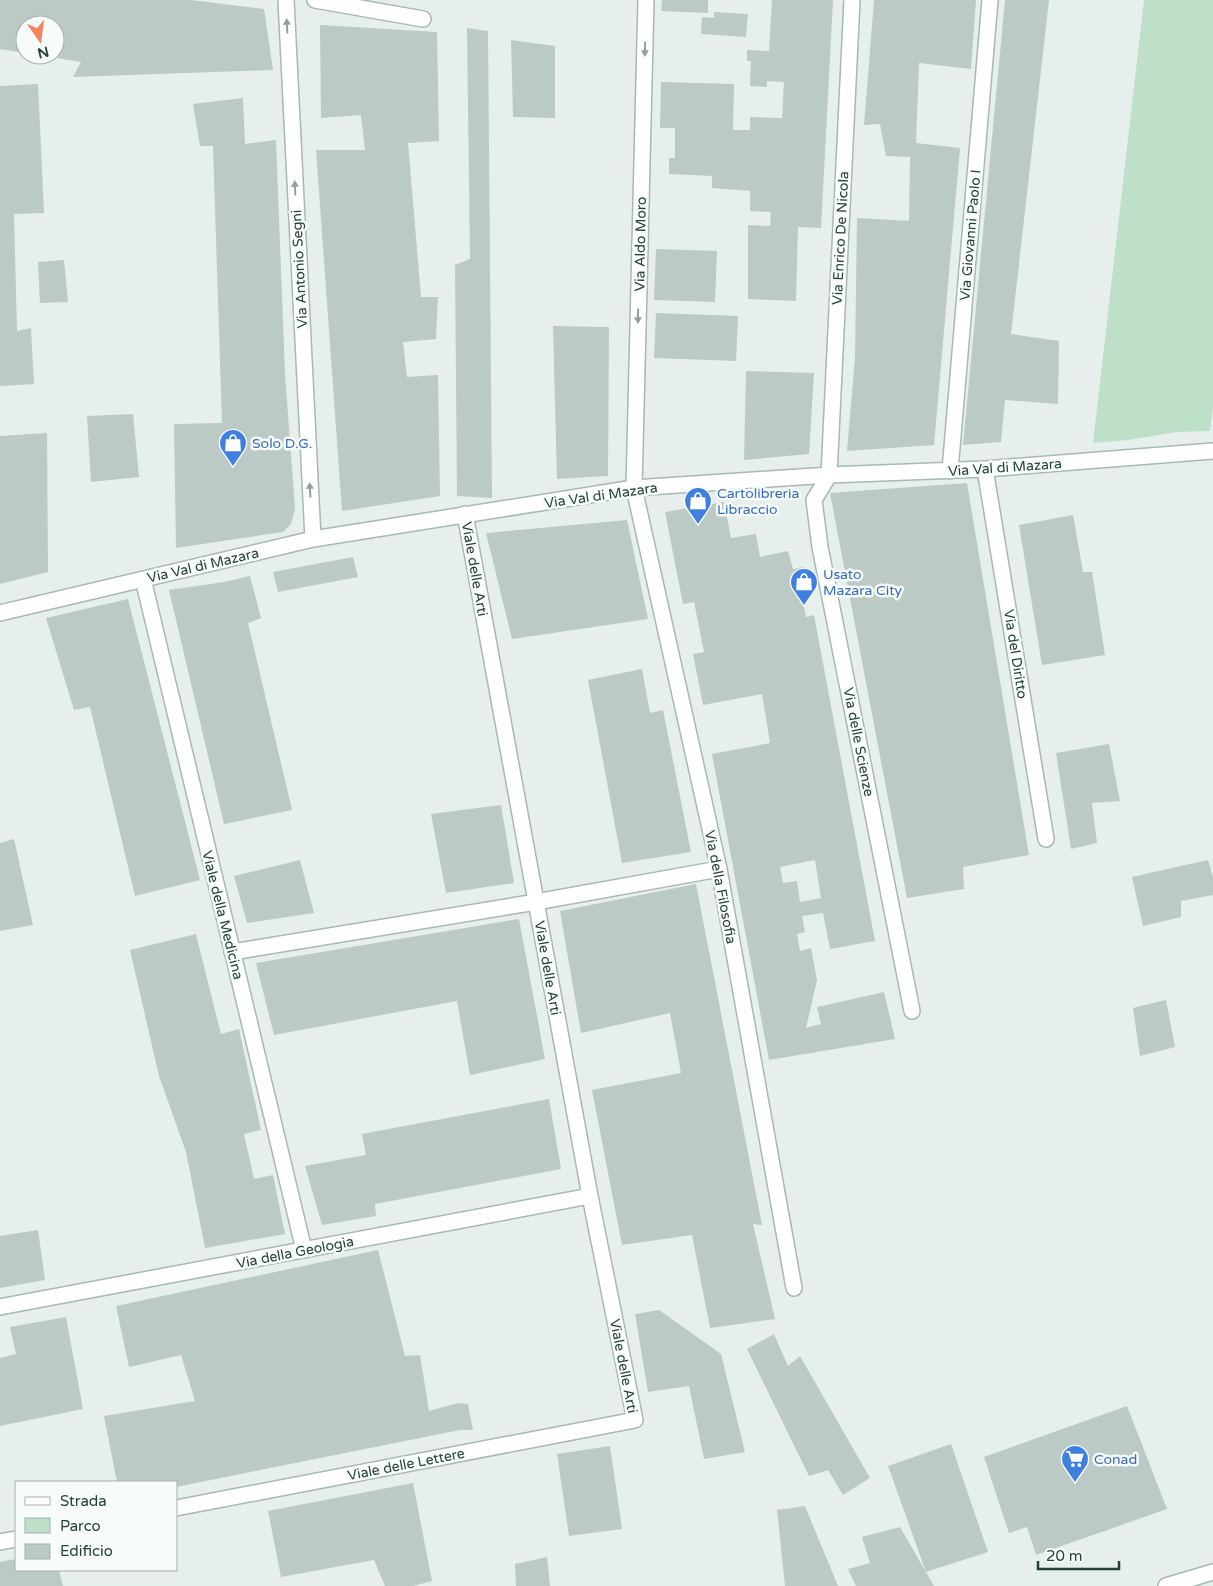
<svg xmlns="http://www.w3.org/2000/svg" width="1213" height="1586" font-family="'Varela Round',sans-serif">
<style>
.green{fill:#bfe0c8}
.building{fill:#bbcac4;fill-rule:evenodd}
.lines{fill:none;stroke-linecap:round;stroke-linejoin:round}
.minor-casing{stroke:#a8b8b2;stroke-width:18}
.minor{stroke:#fff;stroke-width:15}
.oneway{fill:#92a09c}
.labels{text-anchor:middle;stroke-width:5;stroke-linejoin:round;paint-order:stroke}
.street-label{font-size:14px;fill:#24423a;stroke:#f7fbf9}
.shop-label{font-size:14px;fill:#366cbe;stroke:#f7fbf9;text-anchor:start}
</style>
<rect width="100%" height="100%" fill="#e6efeb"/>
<path class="green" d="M1144,0H1213V407L1210,431L1176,432L1129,440L1093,443Z"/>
<path class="building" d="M0,0H191L264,9L273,70L73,77L81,62L45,56L55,55V25H25V53L0,49Z
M662,0H708V13L661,11Z
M772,0H833L821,228L798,227L796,301L748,299V225L770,226L771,212L750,211V191L712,188V176L669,174V158H675V128H660L661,82L734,84L733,130H750V117L782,118L784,82L767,81V87L750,86L751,61H747V50L769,51Z
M874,0H976L971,69L919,63L916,143L960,148L934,445L847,451L855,358L857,218L909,221L910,157L886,156L880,124L864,125Z
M1005,0H1049L1011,334L1059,341L1058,404L1005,400L1001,442L963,445Z
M714,12L748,14L746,37L701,34L702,17L714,18Z
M320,25L437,32L439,141L408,143L421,297H438L436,339L403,342L407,377L438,375L440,496L342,511L316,150H365L361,115L321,118Z
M467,28L488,31L492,498L457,496L455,265L470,259Z
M511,40L555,46V118L513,117Z
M38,84L44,213L14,214L17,331L31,328L34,384L0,386V86Z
M243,98L245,144L276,140L285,374L295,509L291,524L283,532L176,548L174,424L222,423L213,146H200L193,104Z
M656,249L717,251L715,302L654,300Z
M64,260L68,302L40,303L38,262Z
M656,313L738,316L736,361L654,358Z
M553,326L609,327L608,476L557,479Z
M746,371L814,373L809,454L744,460Z
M133,414L139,477L91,482L87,416Z
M47,433L48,572L0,584V436Z
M967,483L1029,855L963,867L964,889L907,898L830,493Z
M724,502L731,538L756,534L760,557L788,551L793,569L804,567L809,595L802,596L804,606L806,617L814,615L875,941L830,949L823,913L802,916L805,932L797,934L800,951L811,948L817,980L806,1028L821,1024L817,1007L884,992L895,1039L769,1060L712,754L770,743L762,694L703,705L693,654L704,652L694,602L683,604L665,512ZM815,860L821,898L800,902L797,881L783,883L780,867Z
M1073,515L1083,572H1092L1105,655L1042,665L1019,525Z
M627,520L648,619L512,639L486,533Z
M353,557L358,577L278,592L273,572Z
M250,576L261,618L248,623L292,810L224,824L169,590L224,582Z
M128,599L200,880L135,896L90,707L74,710L46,618Z
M642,669L650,713L663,710L691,852L622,863L588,680Z
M1109,744L1120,801L1092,803L1097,843L1071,849L1056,753Z
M501,805L514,883L446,893L431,814Z
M14,839L33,925L0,931V843Z
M300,860L314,913L247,923L234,876Z
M1208,860L1213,877V895L1181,901V917L1143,926L1132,877Z
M696,884L762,1225L753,1224L775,1319L710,1328L692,1235L622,1245L592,1090L681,1073L670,1013L581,1033L560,911Z
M519,919L545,1059L470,1075L457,1001L274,1035L256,963Z
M196,934L221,1034L239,1029L261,1130L244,1134L254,1179L273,1175L285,1234L205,1248L186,1152L159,1076L130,950Z
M1166,1000L1175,1047L1140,1056L1133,1008Z
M549,1099L561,1169L375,1204L376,1216L322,1225L305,1166L366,1155L362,1134Z
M38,1230L45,1280L0,1288V1236Z
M378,1250L405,1356L420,1355L429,1411L458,1403L468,1404L473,1430H460L176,1487V1482H117L104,1416L195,1401L181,1355L129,1367L116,1306Z
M659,1310L721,1354L745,1452L704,1459L689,1386L648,1392L635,1314Z
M66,1317L83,1409L0,1426V1358L16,1354L10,1327Z
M774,1334L788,1366L800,1356L870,1478L843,1495L828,1470L809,1476L747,1349Z
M1127,1406L1167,1509L1036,1555L1027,1527L1009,1533L984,1457Z
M951,1444L988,1552L926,1572L888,1466Z
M610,1446L622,1529L569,1536L557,1454Z
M413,1483L432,1581L413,1586H385L374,1560L281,1577L268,1511Z
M805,1506L838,1586H785L777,1510Z
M900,1527L934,1586H856L848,1569L870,1563L862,1537Z
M547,1557L550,1586H516L515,1564Z
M16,1559V1570H59L63,1586H0V1562Z"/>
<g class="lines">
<defs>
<path id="minor" d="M286,0L313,539
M315,0L423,19
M646,0L634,488L719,869L794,1288
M852,0L829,475L814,500L820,547L912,1011
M985,469L1046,839
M950,471L990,0
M143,579L304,1250
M0,613L313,539L634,488L829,475L985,469L1213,451
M232,952L536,902L719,869
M0,1307L590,1196
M176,1508L635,1420L590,1196L465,514
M0,1542L16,1539
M1166,1586L1213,1572"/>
</defs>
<use href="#minor" class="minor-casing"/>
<use href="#minor" class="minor"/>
</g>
<defs><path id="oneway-solid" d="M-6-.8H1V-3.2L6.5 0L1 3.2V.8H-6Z" transform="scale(1.25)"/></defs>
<g class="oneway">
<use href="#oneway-solid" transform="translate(287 26) rotate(-93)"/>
<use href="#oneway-solid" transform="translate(645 49) rotate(91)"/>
<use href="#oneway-solid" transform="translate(295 188) rotate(-93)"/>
<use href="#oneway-solid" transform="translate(638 316) rotate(91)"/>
<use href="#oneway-solid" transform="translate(310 490) rotate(-93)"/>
</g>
<defs>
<symbol id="shop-pin" viewBox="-11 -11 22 30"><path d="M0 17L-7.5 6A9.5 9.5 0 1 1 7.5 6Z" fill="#3f7fe0" stroke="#f7fbf9"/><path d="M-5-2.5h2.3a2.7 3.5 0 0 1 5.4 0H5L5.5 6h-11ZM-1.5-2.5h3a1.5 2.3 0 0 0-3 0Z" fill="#fff"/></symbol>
<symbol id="supermarket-pin" viewBox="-11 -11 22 30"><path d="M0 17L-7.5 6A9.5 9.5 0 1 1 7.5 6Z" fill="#3f7fe0" stroke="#f7fbf9"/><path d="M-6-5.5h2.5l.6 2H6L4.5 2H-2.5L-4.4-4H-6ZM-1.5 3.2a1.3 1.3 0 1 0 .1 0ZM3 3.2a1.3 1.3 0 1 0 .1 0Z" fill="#fff"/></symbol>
</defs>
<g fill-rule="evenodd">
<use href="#shop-pin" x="217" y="427" width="32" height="43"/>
<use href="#shop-pin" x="682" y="485" width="32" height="43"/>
<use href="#shop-pin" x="788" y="566" width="32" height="43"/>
<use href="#supermarket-pin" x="1059" y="1443" width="32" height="43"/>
</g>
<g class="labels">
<g class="street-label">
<text transform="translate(970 235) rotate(-85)" y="5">Via Giovanni Paolo I</text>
<text transform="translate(840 238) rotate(-87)" y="5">Via Enrico De Nicola</text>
<text transform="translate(640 244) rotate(-89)" y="5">Via Aldo Moro</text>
<text transform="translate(299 269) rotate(-93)" y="5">Via Antonio Segni</text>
<text transform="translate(1005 467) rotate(-4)" y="5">Via Val di Mazara</text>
<text transform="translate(601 495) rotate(-8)" y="5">Via Val di Mazara</text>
<text transform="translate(203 565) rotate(-13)" y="5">Via Val di Mazara</text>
<text transform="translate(475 569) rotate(80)" y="5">Viale delle Arti</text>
<text transform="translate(1016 654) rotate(81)" y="5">Via del Diritto</text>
<text transform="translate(859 742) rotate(79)" y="5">Via delle Scienze</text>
<text transform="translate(721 887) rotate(79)" y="5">Via della Filosofia</text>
<text transform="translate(223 915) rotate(76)" y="5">Viale della Medicina</text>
<text transform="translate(548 968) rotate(80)" y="5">Viale delle Arti</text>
<text transform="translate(295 1252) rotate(-11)" y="5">Via della Geologia</text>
<text transform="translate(624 1366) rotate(79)" y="5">Viale delle Arti</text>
<text transform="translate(406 1464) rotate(-11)" y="5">Viale delle Lettere</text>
</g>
<g class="shop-label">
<text x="252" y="448">Solo D.G.</text>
<text x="717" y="498">Cartolibreria<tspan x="717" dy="16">Libraccio</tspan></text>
<text x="823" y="579">Usato<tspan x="823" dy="16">Mazara City</tspan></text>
<text x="1094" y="1464">Conad</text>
</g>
</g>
<rect x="15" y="1481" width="162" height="90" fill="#f7fbf9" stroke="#a3b1ad"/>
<rect x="25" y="1497" width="25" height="8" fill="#ffffff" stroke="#a3b1ad"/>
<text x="60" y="1506" font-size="15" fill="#24423a">Strada</text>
<rect x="25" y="1518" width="25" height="15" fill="#bfe0c8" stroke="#a3b1ad"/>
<text x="60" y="1531" font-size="15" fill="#24423a">Parco</text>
<rect x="25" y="1544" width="25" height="15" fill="#bbcac4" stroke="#a3b1ad"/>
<text x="60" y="1556" font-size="15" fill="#24423a">Edificio</text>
<g transform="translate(40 40) rotate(166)"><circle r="24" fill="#f7fbf9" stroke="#a3b1ad"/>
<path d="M0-4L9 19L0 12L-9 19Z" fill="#f4845f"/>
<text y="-8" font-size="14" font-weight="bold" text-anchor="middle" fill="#24423a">N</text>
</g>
<path d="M1038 1561v8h81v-8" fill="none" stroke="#24423a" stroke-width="2.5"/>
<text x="1046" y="1561" font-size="15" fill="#24423a" stroke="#f7fbf9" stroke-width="4" paint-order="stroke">20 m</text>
</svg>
